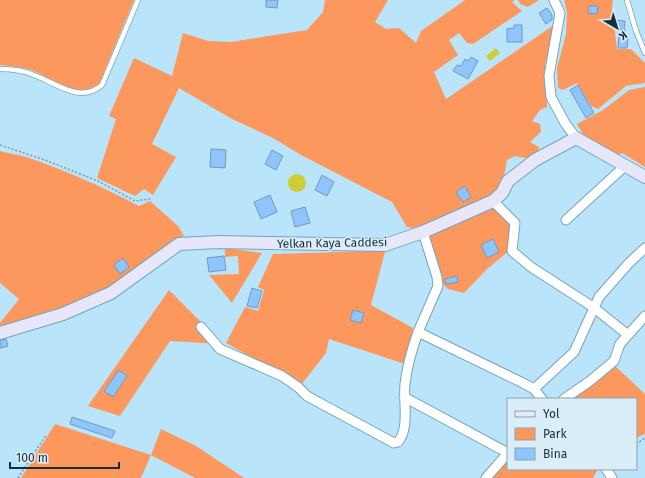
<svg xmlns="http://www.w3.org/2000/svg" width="645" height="478" font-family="'Fira Sans',sans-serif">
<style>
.green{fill:#fc985e;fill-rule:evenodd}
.water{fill:#cdcd37}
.building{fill:#8fc5fd;stroke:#7598bc}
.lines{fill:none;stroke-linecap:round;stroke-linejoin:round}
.lane-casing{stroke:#71a5be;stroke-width:6}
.street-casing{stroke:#71a5be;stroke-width:11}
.secondary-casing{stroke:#71a5be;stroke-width:14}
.path{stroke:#7899aa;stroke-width:1.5;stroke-dasharray:2 2;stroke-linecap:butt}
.lane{stroke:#fff;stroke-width:4.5}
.street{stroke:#fff;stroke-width:9}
.secondary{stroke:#e8e6fb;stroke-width:12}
.labels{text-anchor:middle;stroke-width:3;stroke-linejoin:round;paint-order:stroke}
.street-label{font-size:12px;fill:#182d37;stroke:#d9eef9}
</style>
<rect width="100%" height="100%" fill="#bae4f9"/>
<path class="green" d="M0,0H134L99,84C72,101 53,76 28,69C19,67 9,66 0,65Z
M325,0H388L375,22L386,29L399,28L416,43L421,31L465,0H515L512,2L522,11L473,44L467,43L459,33L449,40L458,55L434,72L446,99L554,25L552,45L545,64L547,107L540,110L532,121L540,124L541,132L530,142L539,147L538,152L531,159L515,156L507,160L503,182L496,194L436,222L412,228L407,227L392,202L301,155L273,138L232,119L179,88L152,144L176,157L153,195L144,189L135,196L97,178L116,119L109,116L134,58L172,76L183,33L208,41L231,42L307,30L323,12Z
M518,0H539L528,7L520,4Z
M564,0H613L612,7L617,49H631L645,63V83L626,86L598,109L591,106L577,83L563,90L558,88L557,68L566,34L567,12Z
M645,87V167L622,153L618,155L584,136L577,124L603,110L629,90Z
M0,151C9,154 18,154 26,157C65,170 103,187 139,206L150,201L178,226L184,236L178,238L104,292L63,309L0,326V323L19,299L0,283Z
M493,204L511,225L509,251L487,269L464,293L448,289L443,284L429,233ZM493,239L499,252L487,258L481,245Z
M225,248L262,253L232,303L209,275L239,274L238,256L225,257Z
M386,248L371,305L413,328L405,364L329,339L326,353L301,385L226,343L245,307L258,311L264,290L258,287L273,254L375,251ZM353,310L363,312L361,323L351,320Z
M169,290L212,333L220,344L170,341L120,416L88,406Z
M614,365L645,394V434L636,438V399H570Z
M55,424L151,455L161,429L196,446L244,478H195L151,455L141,478H21Z
M508,458V469H598L593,478H490Z"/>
<path class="water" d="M496,48L500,53L490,61L486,56Z
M288 183a9 9 0 1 1 18 0a9 9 0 1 1-18 0Z"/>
<path class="building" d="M266,0H278L277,8L266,7Z
M589,6H598L597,14L588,13Z
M547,8L552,15V20L546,24L539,13Z
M615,20L625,21L624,30L615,29Z
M514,25H522V42H507V29L514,28Z
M619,30H625V38H628L627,48H618Z
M471,57L478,61L468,79L453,71L457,65L461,66L465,59L468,61Z
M578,85L594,113L586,118L570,90Z
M211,149L226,150L225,168L210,167Z
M272,150L283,156L276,170L265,164Z
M322,175L334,182L327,196L315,190Z
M465,186L471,197L463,202L456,192Z
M270,195L277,212L261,219L254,202Z
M305,207L310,223L295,227L291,211Z
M493,239L499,252L487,258L481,245Z
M224,256L226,270L209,272L207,258Z
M123,258L129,267L120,274L114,265Z
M457,276L458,282L446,284L445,279Z
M252,288L262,291L257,308L247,306Z
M353,310L364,313L361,323L350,320Z
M6,339L8,346L0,348V340Z
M119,370L127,376L113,397L104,391Z
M72,417L115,431L112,438L70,424Z"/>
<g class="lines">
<defs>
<path id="lane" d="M627,0L636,31L645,53
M0,69C12,69 23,70 34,75C56,83 80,104 102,85L138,0"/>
<path id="street" d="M554,0L560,13L549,76L551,97L565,123L576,138
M493,201L515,223L512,251L531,267L593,307L628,335
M566,220L626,165
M423,232L437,277L438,286L418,332L521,382L534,389L542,399
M201,327L220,349L282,376L298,387L307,396L394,443L398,442C410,428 403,402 405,384C407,366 412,349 418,332
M534,389L574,352L599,297L629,263L645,248
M404,397L508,453L486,478
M564,399L590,381L614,361L620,344L645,316
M606,469L612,478"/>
<path id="secondary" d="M0,333L63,314L111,293L179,244L218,242L385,245L423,232L493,201L502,193L508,181L535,160L576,138L645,177"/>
</defs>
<use href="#lane" class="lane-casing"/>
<use href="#street" class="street-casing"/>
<use href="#secondary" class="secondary-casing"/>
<path class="path" d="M0,145L45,160L98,181L135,201L150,199
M636,444L645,438
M18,478L46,435"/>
<use href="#lane" class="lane"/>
<use href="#street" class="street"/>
<use href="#secondary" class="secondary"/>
</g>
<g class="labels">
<g class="street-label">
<text transform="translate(332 243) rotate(-1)" y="4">Yelkan Kaya Caddesi</text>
</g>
</g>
<rect x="507" y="398" width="130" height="72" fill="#d9eef9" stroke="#8ca1ab"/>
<rect x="515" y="411" width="20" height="6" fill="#e8e6fb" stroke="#8ca1ab"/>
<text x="543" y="418" font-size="12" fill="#182d37">Yol</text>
<rect x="515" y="428" width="20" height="12" fill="#fc985e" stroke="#8ca1ab"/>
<text x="543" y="438" font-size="12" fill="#182d37">Park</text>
<rect x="515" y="448" width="20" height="12" fill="#8fc5fd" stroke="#8ca1ab"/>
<text x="543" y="458" font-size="12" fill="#182d37">Bina</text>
<g transform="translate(617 28) rotate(142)" stroke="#d9eef9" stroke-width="3" paint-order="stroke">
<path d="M0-3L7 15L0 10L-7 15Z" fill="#182d37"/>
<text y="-6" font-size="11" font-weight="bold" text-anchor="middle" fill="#182d37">K</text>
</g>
<path d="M10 462v6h109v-6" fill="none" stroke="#182d37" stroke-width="2"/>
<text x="16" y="462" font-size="12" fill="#182d37" stroke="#d9eef9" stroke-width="3" paint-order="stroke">100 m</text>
</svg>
